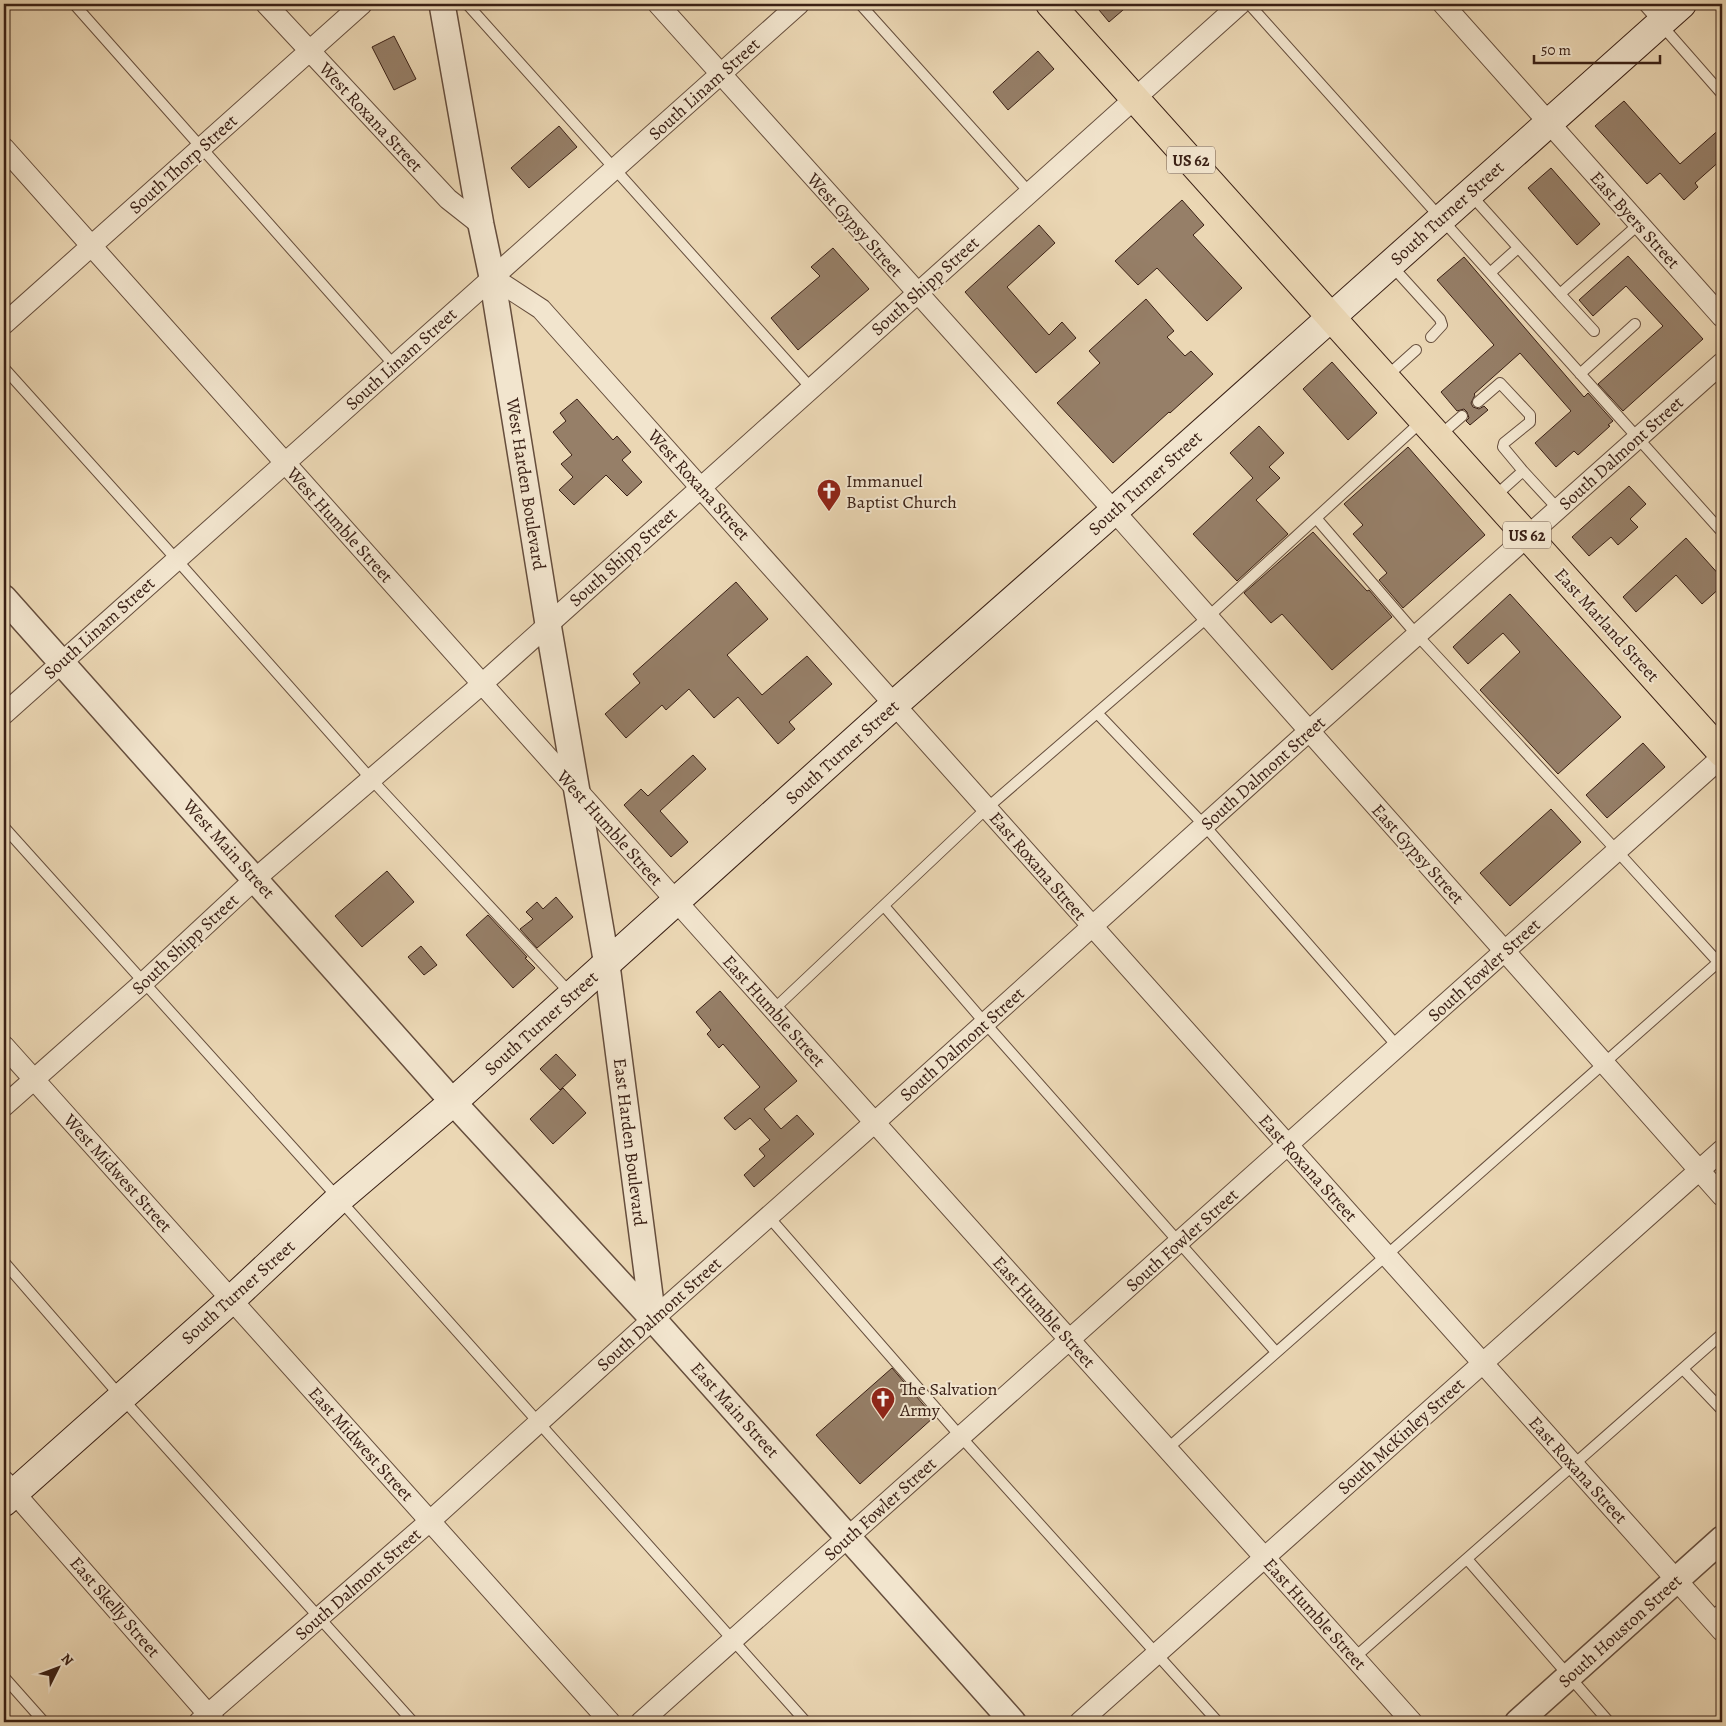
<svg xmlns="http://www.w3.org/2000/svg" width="1726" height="1726" font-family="Alegreya,serif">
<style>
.building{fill:#967f68;stroke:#3a2015}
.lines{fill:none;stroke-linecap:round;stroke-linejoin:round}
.service-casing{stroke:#664e3d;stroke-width:12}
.minor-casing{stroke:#664e3d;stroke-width:22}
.tertiary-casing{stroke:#664e3d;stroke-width:28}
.secondary-casing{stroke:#3a2015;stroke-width:30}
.trunk-casing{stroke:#3a2015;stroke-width:30}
.service{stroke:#f2e5ce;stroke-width:10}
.minor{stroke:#f2e5ce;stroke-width:20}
.tertiary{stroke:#f2e5ce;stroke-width:25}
.secondary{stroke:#f2e5ce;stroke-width:28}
.trunk{stroke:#ebd7b4;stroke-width:28}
.labels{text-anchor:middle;stroke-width:4;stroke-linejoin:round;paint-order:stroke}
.shield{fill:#f2e5ce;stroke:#715b4c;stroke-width:1}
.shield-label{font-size:16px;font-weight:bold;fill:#3a2015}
.street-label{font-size:18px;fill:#3a2015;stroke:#f2e5ce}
.poi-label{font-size:18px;fill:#3a2015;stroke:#f2e5ce;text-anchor:start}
</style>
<rect width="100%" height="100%" fill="#ebd7b4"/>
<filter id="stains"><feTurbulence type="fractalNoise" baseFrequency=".004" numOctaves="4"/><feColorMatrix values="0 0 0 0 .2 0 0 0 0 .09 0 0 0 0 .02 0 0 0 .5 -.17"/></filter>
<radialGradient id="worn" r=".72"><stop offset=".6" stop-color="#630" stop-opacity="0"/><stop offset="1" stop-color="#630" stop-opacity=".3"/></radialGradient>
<path class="building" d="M1094,4H1130L1109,22Z
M394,36L416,79L394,90L372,47Z
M1038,51L1054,69L1008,110L993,92Z
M1624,101L1680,164L1722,127V159L1695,183L1698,187L1684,200L1660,173L1647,184L1595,126Z
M559,126L577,147L529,188L511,168Z
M1551,168L1600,224L1577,245L1528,188Z
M1182,200L1204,225L1193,235L1242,288L1207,321L1157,268L1138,285L1115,261Z
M1039,225L1055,243L1007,287L1049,335L1062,322L1076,338L1036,373L965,292Z
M833,248L869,289L798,350L771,318L820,276L811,267Z
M1628,256L1703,339L1623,411L1598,384L1663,326L1626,286L1593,316L1579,300Z
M1464,257L1584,397L1588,393L1613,421L1608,425L1610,426L1578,455L1574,451L1556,467L1535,443L1571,411L1520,353L1474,394L1475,395L1471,403L1473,407L1479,409L1484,406L1488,410L1470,425L1466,421L1469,418L1467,412L1464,409L1457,411L1441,392L1494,345L1437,280Z
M1146,299L1174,331L1167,337L1185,356L1191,351L1213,374L1170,413L1169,412L1113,463L1057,403L1100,363L1089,351Z
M1332,362L1377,413L1348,440L1303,389Z
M577,399L613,440L617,436L631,452L622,460L642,482L627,496L606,475L574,505L559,490L573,477L561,464L572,455L553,432L566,421L560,413Z
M1259,426L1284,453L1269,467L1280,478L1256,500L1288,534L1237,581L1193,534L1253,478L1230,453Z
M1408,447L1485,535L1403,608L1379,580L1387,573L1353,534L1363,525L1344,504Z
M1629,486L1646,504L1630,519L1638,527L1618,545L1611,537L1589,556L1572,537Z
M1313,532L1367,591L1369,590L1392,617L1332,670L1282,614L1271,623L1244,593Z
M1686,538L1722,578V586L1702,604L1676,575L1636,612L1623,597Z
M736,582L768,619L727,655L762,695L807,656L832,684L789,722L795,729L778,744L738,697L714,718L689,689L666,710L662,705L626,738L605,714L640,683L633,674Z
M1510,594L1621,717L1558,774L1480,690L1520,652L1503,633L1468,664L1453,647Z
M1643,743L1665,767L1607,818L1586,795Z
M693,755L706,769L660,811L688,842L671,857L624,805L641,789L648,796Z
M1551,809L1581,842L1510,906L1480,873Z
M387,871L414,902L362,947L335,916Z
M556,897L573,917L537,948L520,929L533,919L526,912L537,902L543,909Z
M488,915L527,957L525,958L535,968L513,988L466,935Z
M421,946L437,965L424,975L408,957Z
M720,991L797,1081L764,1109L781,1129L797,1115L814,1134L754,1187L744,1175L765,1156L759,1149L770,1140L750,1118L735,1130L724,1118L760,1087L723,1044L719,1048L707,1034L711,1030L696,1012Z
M556,1054L576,1075L560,1090L540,1069Z
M563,1088L586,1113L553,1144L530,1119Z
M892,1368L934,1417L860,1484L816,1435Z"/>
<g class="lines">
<defs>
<path id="service" d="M74,4L394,365
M467,4L811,388
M860,4L1030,193
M1249,4L1722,532
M1643,4L1722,94
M1471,195L1560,294L1639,224
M1391,265L1440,319L1442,325L1431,337
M1490,273L1518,248
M1560,294L1594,331
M4,368L176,559L371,779L572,995
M1580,374L1635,324
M1387,376L1416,350
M1478,402L1500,383L1530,415V422L1504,443L1503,447L1523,471
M1438,437L1462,416
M1494,497L1523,471L1558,509
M1316,518L1417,635L1617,851L1718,962
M1098,714L1204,825L1398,1047
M4,827L339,1199L806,1722
M884,906L985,1023L1276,1352
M773,1010L987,808L1208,617L1422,421
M768,1216L961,1437L1218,1722
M4,1262L122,1398L413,1722
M1683,1369L1722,1410
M1167,1449L1722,959
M1467,1559L1609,1722
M1711,1618L1722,1608
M1354,1658L1722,1334
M4,1677L44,1722"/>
<path id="minor" d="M266,4L448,199L481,225
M658,4L1114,511L1722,1196
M1443,4L1722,317
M4,148L677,902L1412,1722
M492,277L541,309L1722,1631
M4,324L362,4
M4,714L799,4
M4,1046L610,1722
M4,1106L143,983L255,879L482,684L1240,4
M4,1481L215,1722
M199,1722L430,1521L653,1319L874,1123L1309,731L1722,363
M641,1722L1722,757
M1080,1722L1722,1150"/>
<path id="tertiary" d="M442,4L481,225L492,277L548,624L607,965L653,1319
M4,598L453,1102L653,1319L1013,1722
M1518,1722L1722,1539"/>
<path id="secondary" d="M4,1502L231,1300L339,1199L453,1102L895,704L1114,511L1682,4"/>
<path id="trunk" d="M1050,4L1722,753"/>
</defs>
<use href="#service" class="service-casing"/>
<use href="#minor" class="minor-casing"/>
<use href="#tertiary" class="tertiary-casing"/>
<use href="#secondary" class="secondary-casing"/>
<use href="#trunk" class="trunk-casing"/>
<use href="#service" class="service"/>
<use href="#minor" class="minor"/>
<use href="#tertiary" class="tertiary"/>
<use href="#secondary" class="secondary"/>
<use href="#trunk" class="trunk"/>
</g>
<defs>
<symbol id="church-pin" viewBox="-11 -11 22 30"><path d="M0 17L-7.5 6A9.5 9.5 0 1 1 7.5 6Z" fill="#8f2418" stroke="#f2e5ce"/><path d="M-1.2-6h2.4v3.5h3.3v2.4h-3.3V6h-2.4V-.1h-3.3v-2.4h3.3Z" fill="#fff"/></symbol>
</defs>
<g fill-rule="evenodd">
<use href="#church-pin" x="815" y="477" width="28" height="38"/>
<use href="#church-pin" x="869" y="1385" width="28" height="38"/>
</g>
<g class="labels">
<g class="shield">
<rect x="1167" y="146.5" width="48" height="27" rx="4"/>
<rect x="1503" y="521.5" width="48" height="27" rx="4"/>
</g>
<g class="shield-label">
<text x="1191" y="166">US 62</text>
<text x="1527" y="541">US 62</text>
</g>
<g class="street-label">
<text transform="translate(704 89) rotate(-42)" y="6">South Linam Street</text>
<text transform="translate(371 117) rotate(47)" y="6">West Roxana Street</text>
<text transform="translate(183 164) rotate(-42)" y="6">South Thorp Street</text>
<text transform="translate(1447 213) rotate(-42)" y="6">South Turner Street</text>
<text transform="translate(1635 220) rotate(48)" y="6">East Byers Street</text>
<text transform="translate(855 225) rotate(48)" y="6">West Gypsy Street</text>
<text transform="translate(925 286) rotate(-42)" y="6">South Shipp Street</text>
<text transform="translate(401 359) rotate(-42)" y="6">South Linam Street</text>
<text transform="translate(1621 453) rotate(-42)" y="6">South Dalmont Street</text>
<text transform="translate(1145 483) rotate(-42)" y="6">South Turner Street</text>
<text transform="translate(526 484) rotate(81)" y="6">West Harden Boulevard</text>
<text transform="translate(699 485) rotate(48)" y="6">West Roxana Street</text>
<text transform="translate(340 525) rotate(48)" y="6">West Humble Street</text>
<text transform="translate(623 557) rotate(-42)" y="6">South Shipp Street</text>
<text transform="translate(1607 625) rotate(48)" y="6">East Marland Street</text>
<text transform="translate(99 628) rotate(-42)" y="6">South Linam Street</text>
<text transform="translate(842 752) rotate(-42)" y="6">South Turner Street</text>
<text transform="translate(1263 773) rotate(-42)" y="6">South Dalmont Street</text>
<text transform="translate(610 828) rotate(48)" y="6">West Humble Street</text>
<text transform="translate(229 849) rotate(48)" y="6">West Main Street</text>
<text transform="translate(1418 854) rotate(48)" y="6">East Gypsy Street</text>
<text transform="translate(1038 866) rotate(49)" y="6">East Roxana Street</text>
<text transform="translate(185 944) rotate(-43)" y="6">South Shipp Street</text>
<text transform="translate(1484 970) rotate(-42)" y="6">South Fowler Street</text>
<text transform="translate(774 1011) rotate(48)" y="6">East Humble Street</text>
<text transform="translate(541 1023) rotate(-42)" y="6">South Turner Street</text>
<text transform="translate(962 1044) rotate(-42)" y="6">South Dalmont Street</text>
<text transform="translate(630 1142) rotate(83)" y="6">East Harden Boulevard</text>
<text transform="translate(1308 1168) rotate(48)" y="6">East Roxana Street</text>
<text transform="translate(118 1173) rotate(48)" y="6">West Midwest Street</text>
<text transform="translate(1182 1240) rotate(-42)" y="6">South Fowler Street</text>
<text transform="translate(238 1292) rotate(-42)" y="6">South Turner Street</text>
<text transform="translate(1044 1312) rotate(48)" y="6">East Humble Street</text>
<text transform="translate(659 1314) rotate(-42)" y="6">South Dalmont Street</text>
<text transform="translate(735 1410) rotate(48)" y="6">East Main Street</text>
<text transform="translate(1401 1436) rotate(-42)" y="6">South McKinley Street</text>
<text transform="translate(361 1444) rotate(48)" y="6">East Midwest Street</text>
<text transform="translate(1578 1470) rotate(48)" y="6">East Roxana Street</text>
<text transform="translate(880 1509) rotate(-42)" y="6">South Fowler Street</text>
<text transform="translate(358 1584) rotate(-41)" y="6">South Dalmont Street</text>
<text transform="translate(115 1607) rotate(49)" y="6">East Skelly Street</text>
<text transform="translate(1315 1614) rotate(48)" y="6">East Humble Street</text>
<text transform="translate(1620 1631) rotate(-42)" y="6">South Houston Street</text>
</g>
<g class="poi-label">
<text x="846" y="487">Immanuel<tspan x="846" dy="21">Baptist Church</tspan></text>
<text x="900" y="1395">The Salvation<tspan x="900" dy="21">Army</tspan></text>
</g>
</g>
<rect width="1726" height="1726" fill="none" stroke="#ebd7b4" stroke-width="20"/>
<rect x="5" y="5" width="1716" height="1716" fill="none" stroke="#3a2015" stroke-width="2.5"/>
<rect x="10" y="10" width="1706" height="1706" fill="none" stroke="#3a2015"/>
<g transform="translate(58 1668) rotate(48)" stroke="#f2e5ce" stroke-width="4" paint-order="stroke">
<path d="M0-4L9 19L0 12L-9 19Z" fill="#3a2015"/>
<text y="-8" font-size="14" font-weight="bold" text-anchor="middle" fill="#3a2015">N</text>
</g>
<path d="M1534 55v8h126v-8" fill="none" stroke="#3a2015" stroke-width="2.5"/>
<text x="1541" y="55" font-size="15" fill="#3a2015" stroke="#f2e5ce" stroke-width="4" paint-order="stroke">50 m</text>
<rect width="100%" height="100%" filter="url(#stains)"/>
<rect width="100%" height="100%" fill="url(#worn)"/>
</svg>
